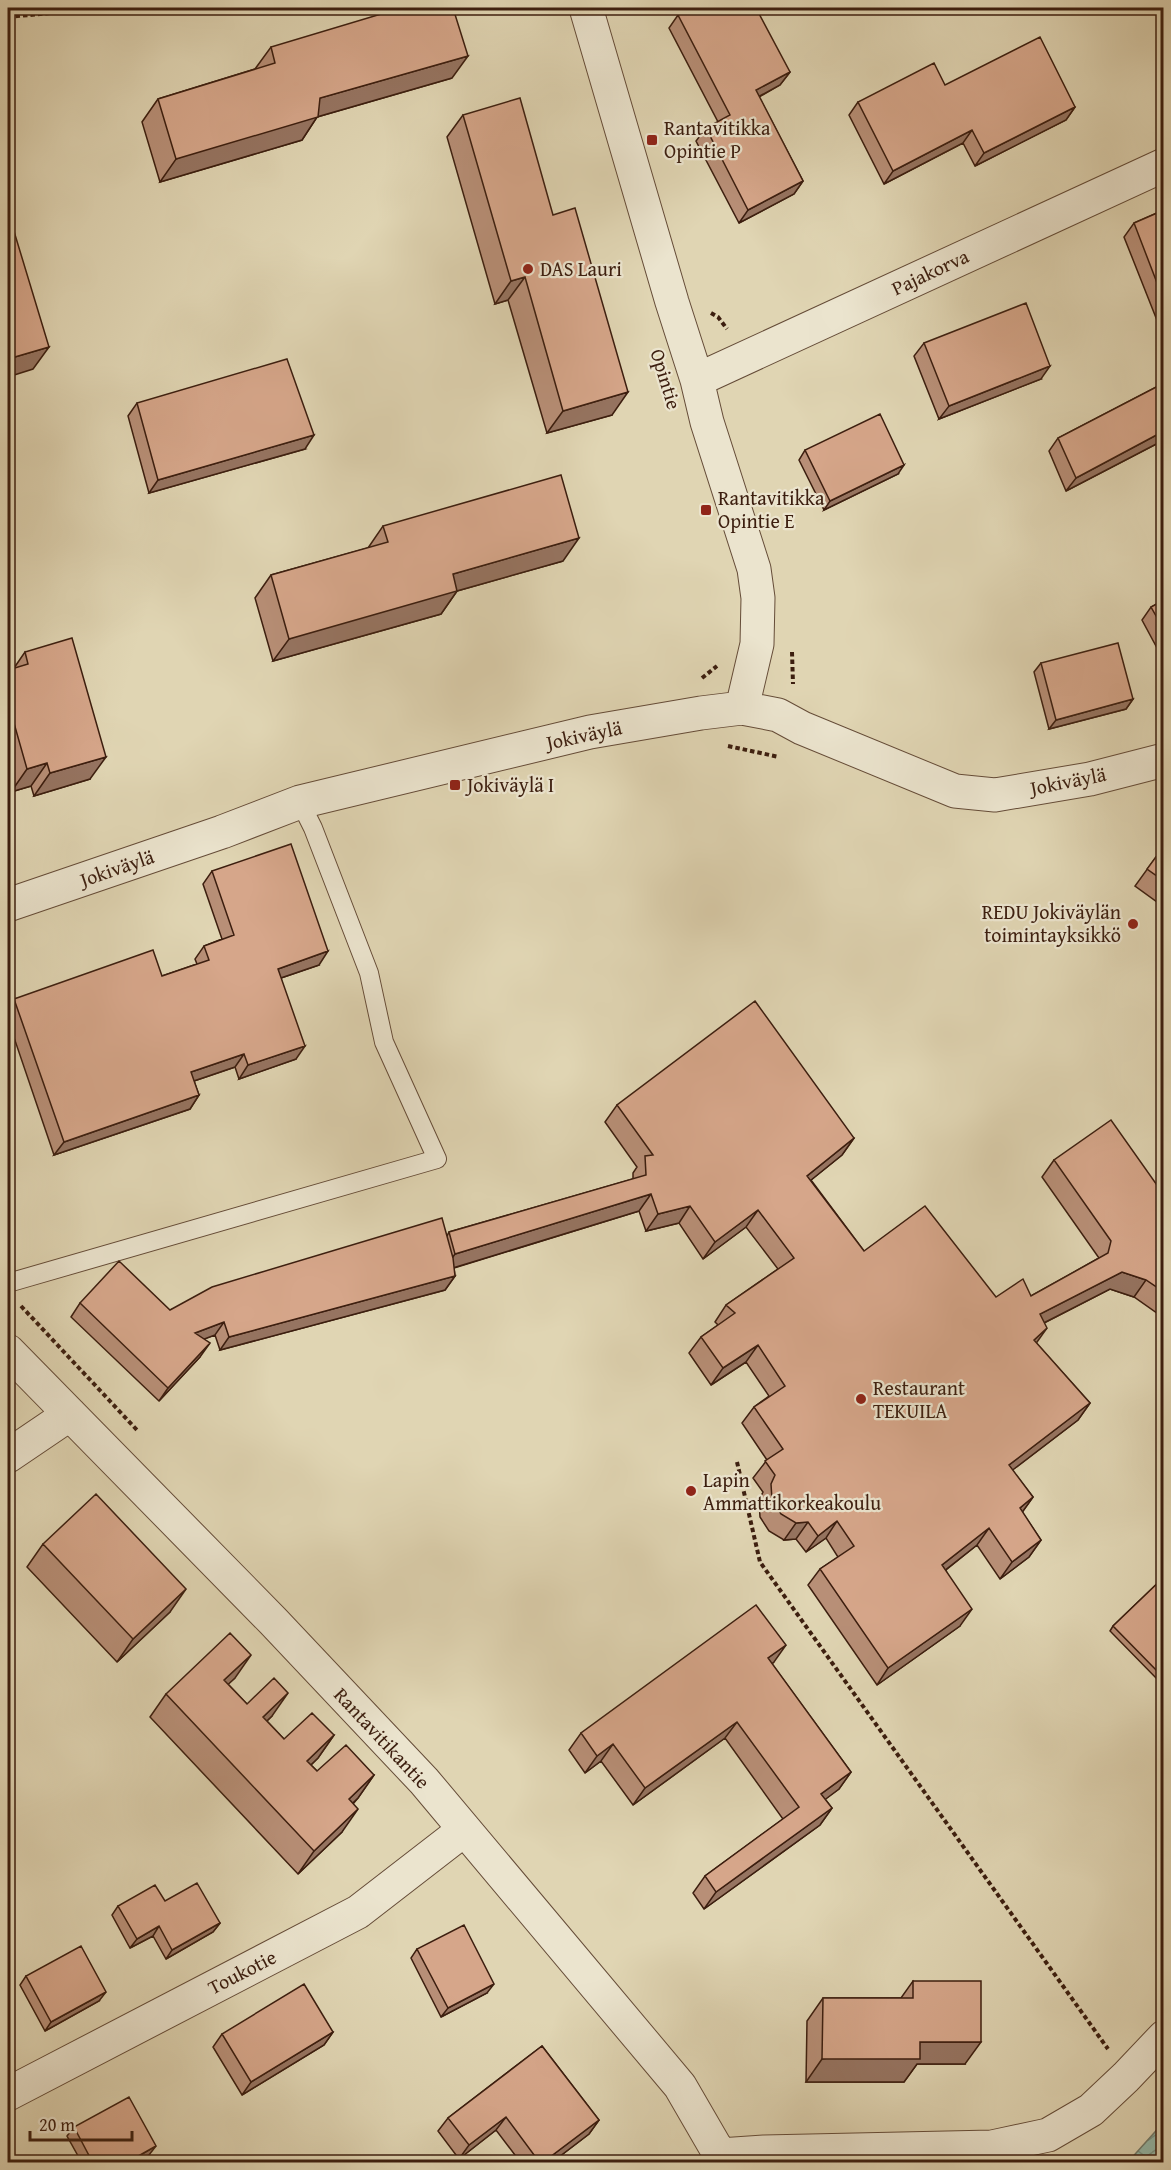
<svg xmlns="http://www.w3.org/2000/svg" width="1171" height="2170" font-family="'Gentium Book Plus',serif">
<style>
.water{fill:url(#water-waves);stroke:#717b6b;stroke-width:1.5}
.lines{fill:none;stroke-linecap:round;stroke-linejoin:round}
.service-casing{stroke:#654c38;stroke-width:20}
.minor-casing{stroke:#654c38;stroke-width:35}
.path{stroke:#3c1e0f;stroke-width:4;stroke-dasharray:4.5 3;stroke-linecap:butt}
.service{stroke:#ebe4ce;stroke-width:18}
.minor{stroke:#ebe4ce;stroke-width:33}
.wall{fill:#b88f77;stroke:#3c1e0f;stroke-width:1.5}
.shaded-wall{fill:#967461;stroke:#3c1e0f;stroke-width:1.5}
.building{fill:#d6a68a;stroke:#3c1e0f;stroke-width:1.5}
.poi-dot{fill:#8f2418;stroke:#ebe4ce;stroke-width:2}
.labels{text-anchor:middle;stroke-width:4.5;stroke-linejoin:round;paint-order:stroke}
.poi-label{font-size:20px;fill:#3c1e0f;stroke:#ebe4ce;text-anchor:start}
.street-label{font-size:20px;fill:#3c1e0f;stroke:#ebe4ce}
</style>
<defs>
<pattern id="water-waves" width="16" height="10" patternUnits="userSpaceOnUse" patternTransform="scale(1.5)"><rect width="16" height="10" fill="#94b9a9"/><path d="M0 5q4-4 8 0t8 0" fill="none" stroke="#7a9688"/></pattern>
</defs>
<rect width="100%" height="100%" fill="#e0d5b3"/>
<filter id="stains"><feTurbulence type="fractalNoise" baseFrequency=".00333" numOctaves="4"/><feColorMatrix values="0 0 0 0 .2 0 0 0 0 .09 0 0 0 0 .02 0 0 0 .5 -.17"/></filter>
<radialGradient id="worn" r=".72"><stop offset=".6" stop-color="#630" stop-opacity="0"/><stop offset="1" stop-color="#630" stop-opacity=".3"/></radialGradient>
<path class="water" d="M1163,2123V2162H1128Z"/>
<g class="lines">
<defs>
<path id="service" d="M8,1283L437,1159L384,1042L369,973L313,828L300,802"/>
<path id="minor" d="M586,8L672,302L697,380L707,422L754,569L758,598L757,644L742,708
M697,380L1164,165
M8,905L222,832L300,802L590,732L701,713L742,708L778,715L802,728L955,791L995,795L1090,779L1164,760
M8,1351L273,1621L424,1781L680,2086L720,2155
M8,1456L70,1414
M8,2094L358,1912L464,1830
M720,2155L764,2152L992,2147L1048,2135L1091,2110L1126,2077L1164,2037"/>
</defs>
<use href="#service" class="service-casing"/>
<use href="#minor" class="minor-casing"/>
<path class="path" d="M8,17L104,8
M711,313L718,317L727,329
M792,652L793,684
M702,678L717,666
M728,746L779,757
M21,1306L137,1430
M737,1462L760,1562L1108,2049"/>
<use href="#service" class="service"/>
<use href="#minor" class="minor"/>
</g>
<path class="wall" d="M1150,8H1158L1153,12Z
M678,15L790,72L780,85L759,97L803,181L794,194L739,223L696,141L706,128L718,122L669,28Z
M271,47L452,78L317,117L302,140L160,182L142,122L158,99L255,69Z
M945,85L1075,107L1066,120L975,166L963,143L884,184L849,115L858,102Z
M463,115L553,215L612,415L547,433L508,300L495,304L447,137Z
M1164,210V338L1124,237L1134,223Z
M924,343L1041,379L939,419L914,356Z
M1164,383V440L1066,491L1049,451L1058,438Z
M137,403L305,449L149,493L128,416Z
M805,450L898,474L824,510L799,460Z
M383,526L563,561L457,591L441,614L273,661L255,598L271,575L368,548Z
M1164,600V661L1142,620L1151,607Z
M25,652L90,779L34,796L31,786L11,792L8,779V670L14,668Z
M1041,663L1133,699L1126,709L1049,729L1034,672Z
M1164,846V907L1135,886Z
M212,871L319,965L281,978L296,1059L239,1079L235,1067L194,1081L199,1095L190,1109L54,1155L8,1020V1008L14,999L162,976L197,964L195,959L204,946L222,939L203,884Z
M617,1105L854,1138L842,1155L811,1180L864,1251L996,1297L1031,1296L1099,1258L1042,1177L1054,1160L1164,1195V1318L1134,1297L1110,1289L1044,1323L1036,1343L1090,1403L1078,1420L1012,1470L1033,1497L1022,1512L1041,1540L1029,1557L1000,1579L977,1545L946,1570L960,1626L877,1685L808,1585L820,1569L838,1557L826,1538L806,1552L796,1539L784,1540L769,1531L760,1517L759,1500L763,1492L753,1478L767,1460L742,1423L754,1407L769,1396L746,1362L711,1385L689,1353L701,1337L718,1325L715,1322L726,1305L778,1269L746,1227L703,1259L679,1223L646,1231L639,1211L454,1268L455,1276L445,1290L220,1350L215,1335L204,1339L200,1357L159,1401L71,1317L80,1303L170,1310L447,1236L449,1232L633,1179V1173L637,1167L605,1122Z
M43,1544L170,1612L117,1662L27,1567Z
M1164,1577V1672L1157,1679L1110,1631L1113,1626Z
M774,1662L772,1664L851,1772L839,1789L825,1799L832,1808L820,1825L704,1909L693,1893L705,1876L783,1819L725,1738L633,1805L601,1761L585,1773L569,1750L581,1733Z
M235,1678L228,1684L247,1704L272,1716L267,1721L284,1739L334,1735L318,1758L311,1765L317,1771L374,1775L358,1798L353,1804L342,1832L298,1874L150,1717L166,1694Z
M165,1901L220,1923L213,1932L166,1959L153,1936L130,1948L112,1915L118,1906Z
M417,1949L487,1993L441,2017L411,1958Z
M26,1976L99,2001L45,2031L20,1985Z
M913,1981L965,2064H917L904,2082H806L807,2021L823,1998H901Z
M333,2032L324,2045L242,2095L213,2047L222,2034Z
M542,2046L599,2120L589,2134L551,2163H521L496,2130L459,2159L438,2131L448,2118Z
M74,2127L149,2155L136,2163H82L67,2136Z"/>
<path class="shaded-wall" d="M468,56L452,78L317,117L302,140L160,182L176,159L320,98Z
M790,72L780,85L747,103L756,90Z
M1075,107L1066,120L975,166L984,153Z
M972,130L963,143L884,184L893,171Z
M803,181L794,194L739,223L748,210Z
M525,277L508,300L495,304L511,281Z
M49,347L33,369L8,377V359Z
M1050,366L1041,379L939,419L949,406Z
M628,392L612,415L547,433L563,411Z
M1164,431V440L1066,491L1076,478Z
M314,435L305,449L149,493L158,480Z
M904,465L898,474L824,510L830,501Z
M579,538L563,561L457,591L441,614L273,661L289,639L453,574Z
M1133,699L1126,709L1049,729L1056,720Z
M106,757L90,779L34,796L50,773Z
M47,763L31,786L11,792L27,769Z
M328,951L319,965L269,982L278,969Z
M305,1046L296,1059L239,1079L248,1065Z
M244,1054L235,1067L182,1085L191,1072Z
M199,1095L190,1109L54,1155L64,1142Z
M854,1138L842,1155L795,1193L807,1176Z
M651,1194L639,1211L443,1271L455,1254Z
M690,1206L679,1223L646,1231L658,1214Z
M758,1210L746,1227L703,1259L715,1242Z
M1122,1272L1146,1280L1134,1297L1110,1289L1028,1331L1040,1314Z
M455,1276L445,1290L220,1350L229,1337Z
M224,1322L215,1335L186,1346L195,1333Z
M1047,1328L1035,1345L1034,1340Z
M210,1343L200,1357L159,1401L168,1388Z
M758,1345L746,1362L711,1385L723,1368Z
M1090,1403L1078,1420L997,1482L1009,1465Z
M1033,1497L1021,1514L1020,1508Z
M837,1521L826,1538L806,1552L818,1536Z
M808,1522L796,1539L784,1540L796,1523Z
M989,1528L977,1545L930,1582L942,1565Z
M1041,1540L1029,1557L1000,1579L1012,1562Z
M186,1589L170,1612L117,1662L133,1639Z
M972,1609L960,1626L877,1685L888,1668Z
M786,1645L774,1662L756,1675L768,1658Z
M251,1655L235,1678L208,1703L224,1680Z
M288,1693L272,1716L247,1740L263,1717Z
M737,1722L725,1738L633,1805L645,1788Z
M334,1735L318,1758L291,1784L307,1761Z
M613,1744L601,1761L585,1773L597,1756Z
M851,1772L839,1789L810,1811L821,1794Z
M374,1775L358,1798L333,1822L349,1799Z
M832,1808L820,1825L704,1909L716,1892Z
M358,1809L342,1832L298,1874L314,1851Z
M220,1923L213,1932L166,1959L172,1950Z
M159,1926L153,1936L130,1948L137,1939Z
M494,1984L487,1993L441,2017L448,2008Z
M106,1992L99,2001L45,2031L51,2022Z
M333,2032L324,2045L242,2095L251,2082Z
M920,2042H981L965,2064H917L904,2082H806L822,2059Z
M506,2117L496,2130L459,2159L469,2145Z
M599,2120L589,2134L551,2163H542Z
M156,2146L149,2155L136,2163H126Z"/>
<path class="building" d="M401,8H453L468,56L320,98L318,117L176,159L158,99L275,63L271,47Z
M692,8H756L790,72L756,90L803,181L748,210L706,128L730,115L678,15Z
M1040,37L1075,107L984,153L972,130L893,171L858,102L934,63L945,85Z
M520,98L553,215L575,208L628,392L563,411L525,277L511,281L463,115Z
M1164,210V301L1134,223Z
M13,228L49,347L8,359V229Z
M1026,303L1050,366L949,406L924,343Z
M287,359L314,435L158,480L137,403Z
M1164,383V431L1076,478L1058,438Z
M880,414L904,465L830,501L805,450Z
M561,475L579,538L453,574L457,591L289,639L271,575L388,542L383,526Z
M1164,600V630L1151,607Z
M72,638L106,757L50,773L47,763L27,769L8,702V670L28,664L25,652Z
M1118,643L1133,699L1056,720L1041,663Z
M291,844L328,951L278,969L305,1046L248,1065L244,1054L191,1072L199,1095L64,1142L14,999L153,950L162,976L209,960L204,946L234,935L212,871Z
M1164,846V881L1147,869Z
M755,1001L854,1138L807,1176L864,1251L925,1206L996,1297L1023,1279L1031,1296L1108,1253L1111,1241L1054,1160L1111,1120L1164,1195V1292L1146,1280L1122,1272L1040,1314L1047,1328L1034,1340L1090,1403L1009,1465L1033,1497L1020,1508L1041,1540L1012,1562L989,1528L942,1565L972,1609L888,1668L820,1569L854,1546L837,1521L818,1536L808,1522L796,1523L781,1514L772,1500L771,1484L775,1475L765,1461L783,1449L754,1407L785,1386L758,1345L723,1368L701,1337L735,1313L726,1305L794,1258L758,1210L715,1242L690,1206L658,1214L651,1194L455,1254L449,1232L646,1175L645,1156L653,1155L617,1105Z
M442,1218L453,1258L455,1276L229,1337L224,1322L195,1333L210,1343L168,1388L80,1303L119,1261L170,1310L212,1287Z
M96,1494L186,1589L133,1639L43,1544Z
M1164,1577V1671L1160,1674L1113,1626Z
M756,1605L786,1645L768,1658L851,1772L821,1794L832,1808L716,1892L705,1876L799,1807L737,1722L645,1788L613,1744L597,1756L581,1733Z
M230,1633L251,1655L224,1680L247,1704L274,1678L288,1693L263,1717L284,1739L312,1713L334,1735L307,1761L317,1771L346,1745L374,1775L349,1799L358,1809L314,1851L166,1694Z
M197,1883L220,1923L172,1950L159,1926L137,1939L118,1906L155,1885L165,1901Z
M464,1925L494,1984L448,2008L417,1949Z
M81,1946L106,1992L51,2022L26,1976Z
M913,1981H981V2042H920V2059H822L823,1998H913Z
M304,1984L333,2032L251,2082L222,2034Z
M542,2046L599,2120L542,2163H540L506,2117L469,2145L448,2118Z
M129,2097L156,2146L126,2163H93L74,2127Z"/>
<g class="poi-dot">
<rect x="646" y="134" width="12" height="12" rx="3"/>
<circle cx="528" cy="269" r="6"/>
<rect x="700" y="504" width="12" height="12" rx="3"/>
<rect x="449" y="779" width="12" height="12" rx="3"/>
<circle cx="1133" cy="924" r="6"/>
<circle cx="861" cy="1399" r="6"/>
<circle cx="691" cy="1491" r="6"/>
</g>
<g class="labels">
<g class="poi-label">
<text x="664" y="135">Rantavitikka<tspan x="664" dy="23">Opintie P</tspan></text>
<text x="540" y="276">DAS Lauri</text>
<text x="718" y="505">Rantavitikka<tspan x="718" dy="23">Opintie E</tspan></text>
<text x="467" y="792">Jokiväylä I</text>
<text x="1121" y="919" text-anchor="end">REDU Jokiväylän<tspan x="1121" dy="23">toimintayksikkö</tspan></text>
<text x="873" y="1395">Restaurant<tspan x="873" dy="23">TEKUILA</tspan></text>
<text x="703" y="1487">Lapin<tspan x="703" dy="23">Ammattikorkeakoulu</tspan></text>
</g>
<g class="street-label">
<text transform="translate(930 272) rotate(-25)" y="7">Pajakorva</text>
<text transform="translate(666 379) rotate(73)" y="7">Opintie</text>
<text transform="translate(584 735) rotate(-12)" y="7">Jokiväylä</text>
<text transform="translate(1068 781) rotate(-11)" y="7">Jokiväylä</text>
<text transform="translate(117 868) rotate(-19)" y="7">Jokiväylä</text>
<text transform="translate(382 1738) rotate(47)" y="7">Rantavitikantie</text>
<text transform="translate(242 1972) rotate(-27)" y="7">Toukotie</text>
</g>
</g>
<rect width="1171" height="2170" fill="none" stroke="#e0d5b3" stroke-width="30"/>
<rect x="9" y="9" width="1153" height="2152" fill="none" stroke="#3c1e0f" stroke-width="3"/>
<rect x="15" y="15" width="1141" height="2140" fill="none" stroke="#3c1e0f" stroke-width="1.5"/>
<path d="M30 2131v9h102v-9" fill="none" stroke="#3c1e0f" stroke-width="3"/>
<text x="39" y="2131" font-size="18" fill="#3c1e0f" stroke="#ebe4ce" stroke-width="4.5" paint-order="stroke">20 m</text>
<rect width="100%" height="100%" filter="url(#stains)"/>
<rect width="100%" height="100%" fill="url(#worn)"/>
</svg>
